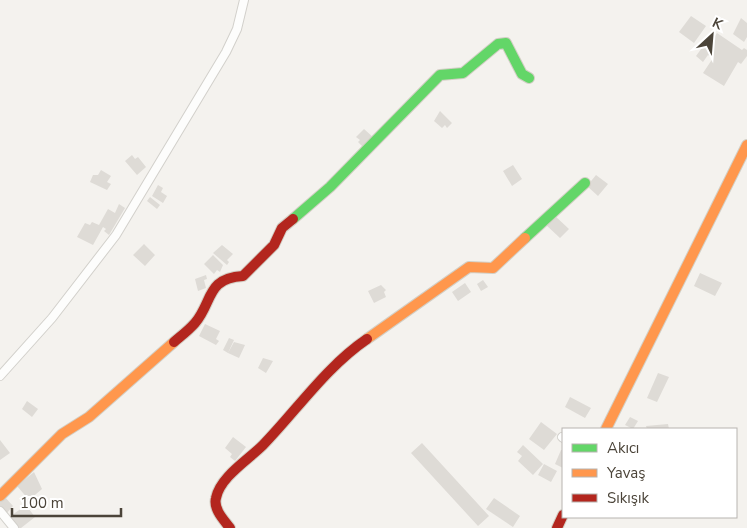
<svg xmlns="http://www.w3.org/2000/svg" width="747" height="528" font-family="'Nunito Sans',sans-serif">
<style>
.building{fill:#dedbd6}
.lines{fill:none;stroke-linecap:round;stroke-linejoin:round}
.street-casing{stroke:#d2d0cb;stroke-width:10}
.fast-casing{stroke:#d3cfc5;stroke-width:12}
.slow-casing{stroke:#d3cfc5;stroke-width:12}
.jam-casing{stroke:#d3cfc5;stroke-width:12}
.street{stroke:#fdfdfc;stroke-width:8}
.fast{stroke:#63d668;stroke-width:10}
.slow{stroke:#ff974d;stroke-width:10}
.jam{stroke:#b3261e;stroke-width:10}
</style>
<rect width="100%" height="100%" fill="#f4f2ee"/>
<path class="building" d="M691,16L706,26L694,43L679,32Z
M741,18L747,23V37L744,42L733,34Z
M717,33L742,50L744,48L747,50V56L741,64L738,62L724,86L703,73L713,58L708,55L703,62L696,56L707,41L710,43Z
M440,111L452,123L447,128L445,125L442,128L434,121Z
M364,129L374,138L364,148L358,142L360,140L356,137Z
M132,155L135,159L138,157L146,167L137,175L125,161Z
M513,165L522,179L512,186L503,171Z
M101,170L111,176L107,182L111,184L107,190L90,182L93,175H98Z
M596,175L608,184L598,196L587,186Z
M158,185L163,188L161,192L167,196L163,203L152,196Z
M150,197L160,205L157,209L147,201Z
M119,204L125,208L109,235L104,231L106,229L103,227L93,245L77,237L85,223L90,225L92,222L99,225L108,209L115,213Z
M554,215L569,229L560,238L545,224Z
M144,244L155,255L145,266L133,255Z
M222,245L233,254L227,260L229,262L227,265L213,253Z
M213,255L223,265L220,272L217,270L214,274L204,264Z
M700,273L722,283L715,296L694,286Z
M206,275L207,279L204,280L206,288L198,291L195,279Z
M483,280L488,287L481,291L477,284Z
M465,283L471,292L458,301L452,292Z
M381,285L386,290L384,292L386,297L374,303L368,291Z
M205,324L220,331L216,339L219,341L216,345L199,336Z
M229,338L234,340L228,353L223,350Z
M234,342L245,345L239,358L228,353Z
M263,358L273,361L266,373L258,368Z
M658,373L669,377L657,402L647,398Z
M570,397L591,408L585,418L565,407Z
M27,401L38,409L32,417L22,409Z
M630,417L638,421L633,429L625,425Z
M541,422L557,434L544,450L529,439Z
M668,424L669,429H647L646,426Z
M233,437L246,447L235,461L230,457L232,454L225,448Z
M0,440L10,453L0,460Z
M422,443L489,516L478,526L411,453Z
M523,445L543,464L533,475L518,461L522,456L517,452Z
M561,450H563V468L555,464Z
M544,464L557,471L551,482L538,475Z
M34,472L42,489L29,500L17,486Z
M4,496L13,506L6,514L0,508V500Z
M494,498L520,516L513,527L486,509Z
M26,505L35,517L21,528H16L8,518Z"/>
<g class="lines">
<defs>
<path id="street" d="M0,376L52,318L116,235L226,52L237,29L244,0
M562,437L563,438
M0,511L14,528"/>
<path id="fast" d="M293,219L330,187L440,75L463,73L498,44L506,43L522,74L529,78
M525,238L585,183"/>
<path id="slow" d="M367,339L469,267L493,268L525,238
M606,429L747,145
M0,496L62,434L89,417L174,342"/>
<path id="jam" d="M174,342C181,336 189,330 195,323C213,302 206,278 243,276L274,245L282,228L293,219
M230,528C224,520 213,509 216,498C220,477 248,460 263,445C297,410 326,367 367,339
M557,528L563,515"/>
</defs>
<use href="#street" class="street-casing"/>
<use href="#fast" class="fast-casing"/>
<use href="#slow" class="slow-casing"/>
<use href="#jam" class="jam-casing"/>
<use href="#street" class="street"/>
<use href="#fast" class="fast"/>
<use href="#slow" class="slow"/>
<use href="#jam" class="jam"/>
</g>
<rect x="562" y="428" width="175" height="90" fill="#ffffff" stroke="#b7b4b0"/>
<rect x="572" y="444" width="25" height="8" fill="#63d668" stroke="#b7b4b0"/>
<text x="607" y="453" font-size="15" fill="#4b4439">Akıcı</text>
<rect x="572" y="469" width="25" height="8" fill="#ff974d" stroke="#b7b4b0"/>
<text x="607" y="478" font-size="15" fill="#4b4439">Yavaş</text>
<rect x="572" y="494" width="25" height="8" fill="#b3261e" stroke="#b7b4b0"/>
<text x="607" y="503" font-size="15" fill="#4b4439">Sıkışık</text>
<g transform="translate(712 35) rotate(26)" stroke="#ffffff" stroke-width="4" paint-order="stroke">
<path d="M0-4L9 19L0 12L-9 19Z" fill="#4b4439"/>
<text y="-8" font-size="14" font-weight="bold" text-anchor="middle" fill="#4b4439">K</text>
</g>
<path d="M12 508v8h109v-8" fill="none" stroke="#4b4439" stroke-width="2.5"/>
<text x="20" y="508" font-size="15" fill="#4b4439" stroke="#ffffff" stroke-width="4" paint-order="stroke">100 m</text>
</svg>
